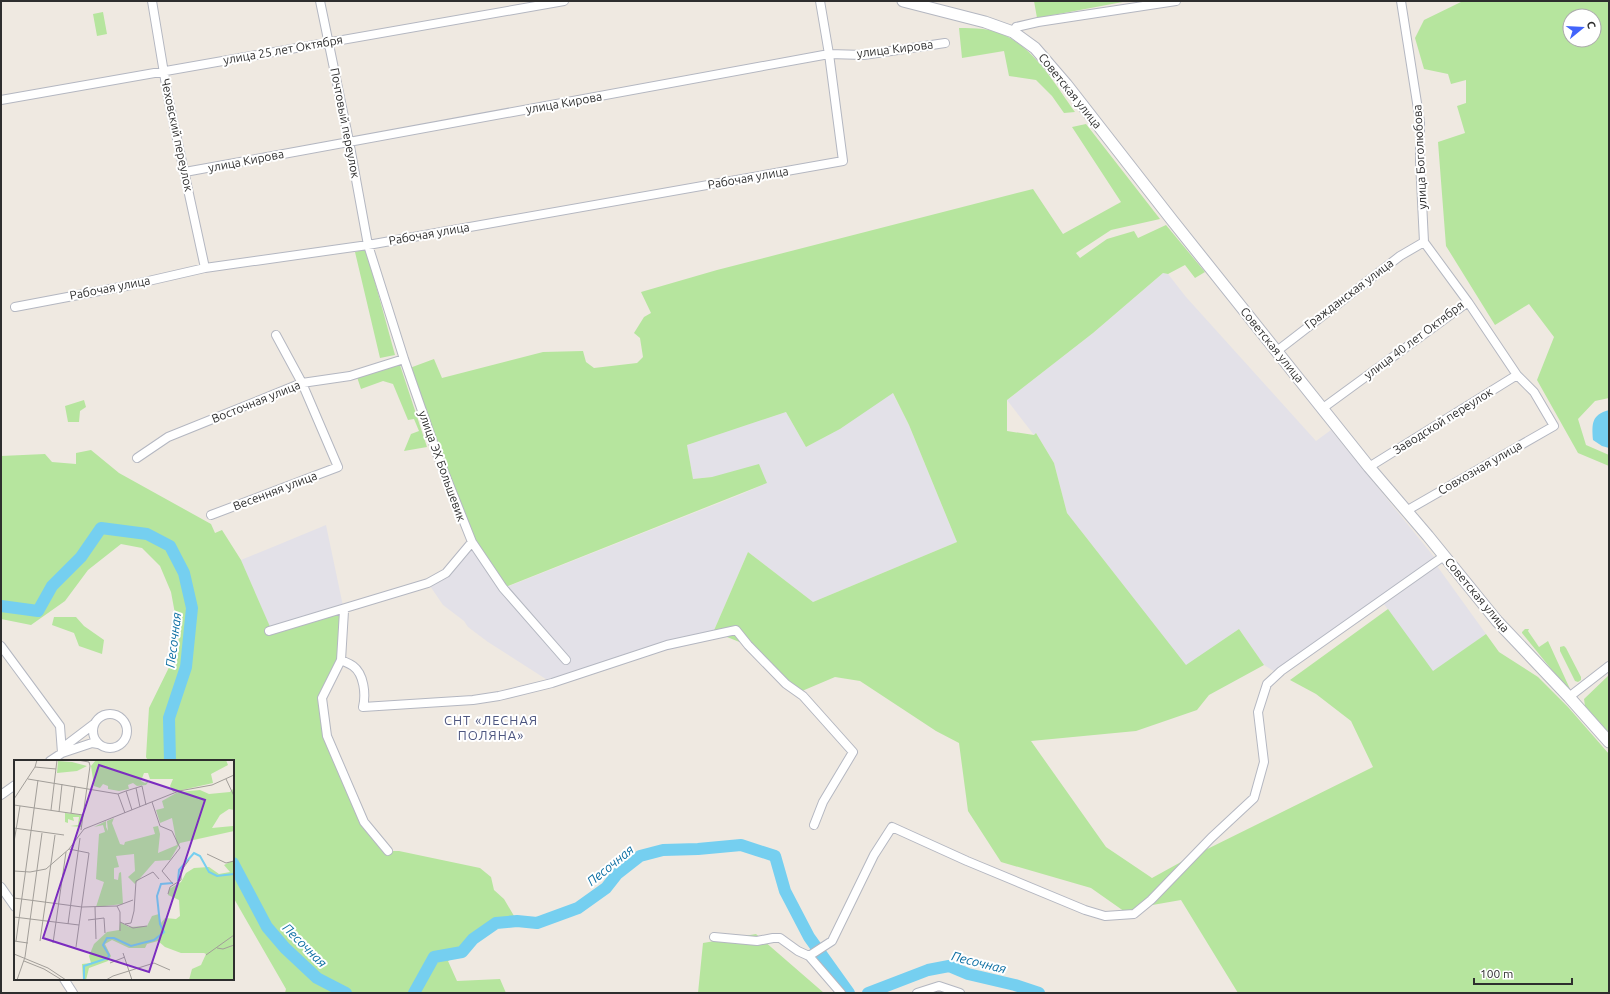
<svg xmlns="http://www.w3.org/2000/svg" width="1610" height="994" font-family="Ubuntu,sans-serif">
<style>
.industrial{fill:#e3e1e8}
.green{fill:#b6e59e;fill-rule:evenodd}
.water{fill:#75cff0}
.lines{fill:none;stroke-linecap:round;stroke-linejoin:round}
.river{stroke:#75cff0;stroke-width:12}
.minor-casing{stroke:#b4b7c1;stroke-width:10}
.secondary-casing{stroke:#b4b7c1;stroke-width:13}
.minor{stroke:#fff;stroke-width:8}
.secondary{stroke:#fff;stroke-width:11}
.labels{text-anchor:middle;stroke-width:4;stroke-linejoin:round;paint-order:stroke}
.street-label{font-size:12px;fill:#2e2e2e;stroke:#fff}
.water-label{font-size:13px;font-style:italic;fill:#0d6fa3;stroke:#fff}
.neighbourhood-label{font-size:13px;letter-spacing:1px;fill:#4d5680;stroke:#fff}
.inset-river{fill:none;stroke:#75cff0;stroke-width:2}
.inset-road{fill:none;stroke:#a29e99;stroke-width:1}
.view{fill:#7b2cbf;fill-opacity:0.15;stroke:#7b2cbf;stroke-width:2}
.inset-edge{fill:none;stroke:#2e2e2e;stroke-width:2}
</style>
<rect width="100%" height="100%" fill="#efe9e1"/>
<path class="industrial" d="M1163,273L1168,274L1186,297L1316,441L1331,430L1435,558L1280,675L1264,665L1239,629L1186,666L1067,513L1054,463L1036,433L1034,435L1007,400L1093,333Z
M892,392L909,425L957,542L813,602L748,552L712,635L703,642L617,662L552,683L488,642L468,627L464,621L443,605L428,583L446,573L472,542L504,588L742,494L767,483L712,477L693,479L687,445L786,412L806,447L840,429Z
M326,525L343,606L270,628L241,560Z
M1437,566L1486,634L1433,672L1384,604Z"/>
<path class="green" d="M1034,1H1128L1037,18Z
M1463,1H1609V398L1595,401L1578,419L1586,445L1609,455V466L1578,453L1537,380L1554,337L1529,304L1495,325L1446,246L1438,142L1465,133L1457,106L1466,103V80L1451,84L1448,74L1424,69L1415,38L1424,20ZM1570,16H1594V40H1570Z
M103,12L107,34L97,36L93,14Z
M959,28C967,28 975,28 983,29C1027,34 1052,80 1075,112L1064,113L1052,96L1036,80L1009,76L1004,51L962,58Z
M1086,124L1160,219L1111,230L1076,253L1080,258L1107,239L1134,231L1138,238L1166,225L1205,272L1195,278L1185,265L1168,274L1163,273L1093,333L1007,400V431L1034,435L1036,433L1054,463L1067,513L1186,665L1239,629L1264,665L1209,695L1197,710L1136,731L1031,741L1106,847L1152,878L1181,862L1373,767L1351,721L1316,694L1290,680L1388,609L1433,671L1486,634L1499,652L1538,677L1568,707L1609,754V993H1238L1181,900L1141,907L1128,914L1091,888L1001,862L968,811L959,743L936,731L860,681L835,677L802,691L781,683L742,643L727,637L712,635L748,552L813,602L957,542L909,425L893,393L840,429L806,447L786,412L687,445L693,479L712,477L759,464L767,483L503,588L472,542L407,369L434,359L442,378L543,352L583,351L586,362L594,368L637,363L643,357L640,338L634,333L644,317L651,313L641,292L717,270L1033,189L1063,234L1121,202L1072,127Z
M366,249L395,355L380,358L355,252Z
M399,362L427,447L404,451L411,434L419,431L414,419L408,420L393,384L383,381L361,389L357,377Z
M84,400L86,407L80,411L79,422H68L65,406Z
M91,450L119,473L211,524L215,533L222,530L241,560L271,629L344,608L341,660L322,698L327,736L364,822L387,851H399L480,868L491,877L494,890L504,899L517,921L496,923L473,939L462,952L448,961L457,981L500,979L506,993H285L286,989L233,897V761H148L146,757L149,708L179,647L178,630L171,592L160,566L142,548L121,544L88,570L65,601L31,625L1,619V456L45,454L52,462L76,464V453Z
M54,617H76L84,626L104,640L102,654L79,646L74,633L52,625Z
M1525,629H1529L1528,631L1539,647L1548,641L1570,689L1569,691L1522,633V632Z
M1564,646L1566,648L1581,677V680L1578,682L1575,681L1560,651V647Z
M1609,675V733L1585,706L1584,699Z
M756,934L824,993H698L703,943Z"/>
<path class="water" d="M1609,410V448L1602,446L1593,440C1592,424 1591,415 1609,410Z"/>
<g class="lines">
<path class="river" d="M1,606L38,611L52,586L81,557L101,528L147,534L170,546L184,573L192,608L186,667L169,718L170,761
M233,863L267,927L285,948L317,978L346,993
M414,993L434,957L462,952L473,939L496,923L517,921L537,923L578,908L606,888L617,874L640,856L663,850L698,849L741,845L775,856L785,891L809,937L849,993
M868,993L928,970L949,966L968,974L1015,985L1039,993"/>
<defs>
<path id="minor" d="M152,1L168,97L205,268
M320,1L349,141L368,245L404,359L437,454L472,542L503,588L566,660
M1013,32L1016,27L1038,22L1176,1
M1,100L564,1
M185,172L829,54L864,55L945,43
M15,307L131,285L205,268L368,245L843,161L829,54L820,1
M1277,351L1400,256L1424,242
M1323,408L1468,302L1424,242L1420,161V122L1401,1
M137,458L168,437L302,383L350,376L404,359
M1369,467L1517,375
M1406,511L1554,426L1534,392L1517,375L1468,302
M211,515L338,467L302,383L276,335
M344,611L341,660L322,698L327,736L364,822L388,851
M269,631L428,583L446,573L472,542
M1,646L60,726L62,753L92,743L98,744
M341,660C345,662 349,663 353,666C364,674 366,694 363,707L473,700L499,696L552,683L667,645L736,630L748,645L786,684L803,696L853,752L823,802L814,825
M1569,697L1609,666
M93 731a17 17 0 1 1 34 0a17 17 0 1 1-34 0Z
M50,761L62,753L65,746L94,724
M1,795L15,785
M1,887L15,907
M714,937L757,941L773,938H780L798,951L809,956L841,993
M809,956L832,941L874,855L892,827L967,861L1085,910L1105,916L1134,914L1151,900L1211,838L1254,798L1264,762L1258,712L1267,684L1281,671L1444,556
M64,979L73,993
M917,993L939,986L960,993"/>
<path id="secondary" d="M903,1L985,22L1013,32L1035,48L1066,84L1172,220L1369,467L1428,536L1497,621L1569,697L1609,742"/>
</defs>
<use href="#minor" class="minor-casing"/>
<use href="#secondary" class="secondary-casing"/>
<use href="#minor" class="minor"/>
<use href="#secondary" class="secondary"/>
</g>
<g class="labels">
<g class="street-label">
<text transform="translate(895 49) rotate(-7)" y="4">улица Кирова</text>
<text transform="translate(283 50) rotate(-10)" y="4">улица 25 лет Октября</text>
<text transform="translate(1070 91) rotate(51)" y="4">Советская улица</text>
<text transform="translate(564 103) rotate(-10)" y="4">улица Кирова</text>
<text transform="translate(345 123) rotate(79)" y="4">Почтовый переулок</text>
<text transform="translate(177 135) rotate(78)" y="4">Чеховский переулок</text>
<text transform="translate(1420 157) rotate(-93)" y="4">улица Боголюбова</text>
<text transform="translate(246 161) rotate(-11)" y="4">улица Кирова</text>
<text transform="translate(748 178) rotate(-10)" y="4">Рабочая улица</text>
<text transform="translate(429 234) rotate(-10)" y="4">Рабочая улица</text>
<text transform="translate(110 288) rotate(-11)" y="4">Рабочая улица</text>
<text transform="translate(1349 294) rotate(-37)" y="4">Гражданская улица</text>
<text transform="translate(1414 340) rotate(-37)" y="4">улица 40 лет Октября</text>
<text transform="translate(1272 345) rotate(51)" y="4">Советская улица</text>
<text transform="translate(256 402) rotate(-22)" y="4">Восточная улица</text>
<text transform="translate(1443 421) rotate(-32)" y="4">Заводской переулок</text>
<text transform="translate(442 466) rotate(70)" y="4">улица ЭХ Большевик</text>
<text transform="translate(1480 468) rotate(-30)" y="4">Совхозная улица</text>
<text transform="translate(275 491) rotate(-21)" y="4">Весенняя улица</text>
<text transform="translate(1477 595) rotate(50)" y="4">Советская улица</text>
</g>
<g class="water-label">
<text transform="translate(173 640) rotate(-83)" y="5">Песочная</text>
<text transform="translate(610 865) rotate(-39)" y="5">Песочная</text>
<text transform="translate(305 945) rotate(45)" y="5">Песочная</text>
<text transform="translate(979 962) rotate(14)" y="5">Песочная</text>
</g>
<g class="neighbourhood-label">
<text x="491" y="725">СНТ «ЛЕСНАЯ<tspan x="491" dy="15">ПОЛЯНА»</tspan></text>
</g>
</g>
<g transform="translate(14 760)">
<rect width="220" height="220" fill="#efe9e1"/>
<path d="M82,0H212L214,5L197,14L199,23L159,32L156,26L159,19H136L134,13H130L127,21L131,23L135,21L132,25L123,26L119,23L114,25L115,29L105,31L94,29V26L89,24L86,28L80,26L77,6ZM44,1L58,2L73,6L63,11L43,13ZM220,28V50L215,49L206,55L198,68L219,66L220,71L166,83L156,100L141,101L121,124L114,117L121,111L120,94L102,96L105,107L100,108V119L104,120L105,113L107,112L109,144L82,147L90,122L82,119L85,74L91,72L89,65L80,67L92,61V67L94,71L93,61L100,58L98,63L106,84L110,85L111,82L141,74L139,67L144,66L146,74L144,93L163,85L158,58L146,63L142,50L150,48L148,41L164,32L186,30L195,34L216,32ZM51,53L68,55L67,67L56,66L64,65L65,57H59L60,61L54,59V63L51,62ZM220,100V220H175L178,209L187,205L192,194L190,193H167L151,187L144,181L133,184L131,188H115L98,180L91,184L97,196L94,201L75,208L72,220H69L68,204L77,203L75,196L80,184L93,172L105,170L106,162L115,167L133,166L138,156L145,154L147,163L151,158L162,159L166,156L165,140L154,135L155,129L167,122L172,113L180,108L195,107L205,114L216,112L210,105Z" fill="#b6e59e"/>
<path class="inset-river" d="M164,121L165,110L180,93L186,96L195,112L203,116L220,114M70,220V206L94,198L95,195L89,185L93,178H100L117,186L140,180L150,172L146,164L143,136L147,124L159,123"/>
<path class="inset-road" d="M63,0L75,2L76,6L67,70M21,7L42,9M14,19L104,34M212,19L220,36M122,28L126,47M112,31L128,26L132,45M104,34L112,31L118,50M104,34L111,53M0,39L21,7L23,0M138,42L146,66L158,71L166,88L148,111L159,124M0,45L69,55M37,50L43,0M45,52L48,24M57,53L61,26M0,68L50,75M0,82L6,46M55,89L75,93L62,187M193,94L212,103L220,101M0,111L16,112L32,109L55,89L70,69L165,31L198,25L220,15M154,134L156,127L167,120V111L175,100M0,138L68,147L103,146L119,140M103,146L106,152V171M81,147L82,179M0,157L65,165M74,160L90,158L91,173M106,162L119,168L133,166M54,164L66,78M111,164L117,163L120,151L122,121L139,112L145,119M0,181L14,183M2,181L24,20M26,181L41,75M39,183L52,92M203,188L209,189L220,185M109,193L118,220M0,194L34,208L52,220M192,195L220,175M10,201L30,209L48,220M96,203L111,197M3,220L11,197L28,73M92,220L99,216L140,203L156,210"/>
<path class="view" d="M85,5L191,40L135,212L29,178Z"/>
<rect width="220" height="220" class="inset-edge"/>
</g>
<rect width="1610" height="994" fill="none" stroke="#2e2e2e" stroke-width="4"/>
<g transform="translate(1582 28) rotate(72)"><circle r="19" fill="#ffffff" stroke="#ababab"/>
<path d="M0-3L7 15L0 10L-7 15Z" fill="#4264fb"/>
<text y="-6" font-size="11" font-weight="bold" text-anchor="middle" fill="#2e2e2e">С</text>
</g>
<path d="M1474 978v6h98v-6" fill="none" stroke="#2e2e2e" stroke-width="2"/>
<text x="1480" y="978" font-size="12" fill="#2e2e2e" stroke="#ffffff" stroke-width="3" paint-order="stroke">100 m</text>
</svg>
